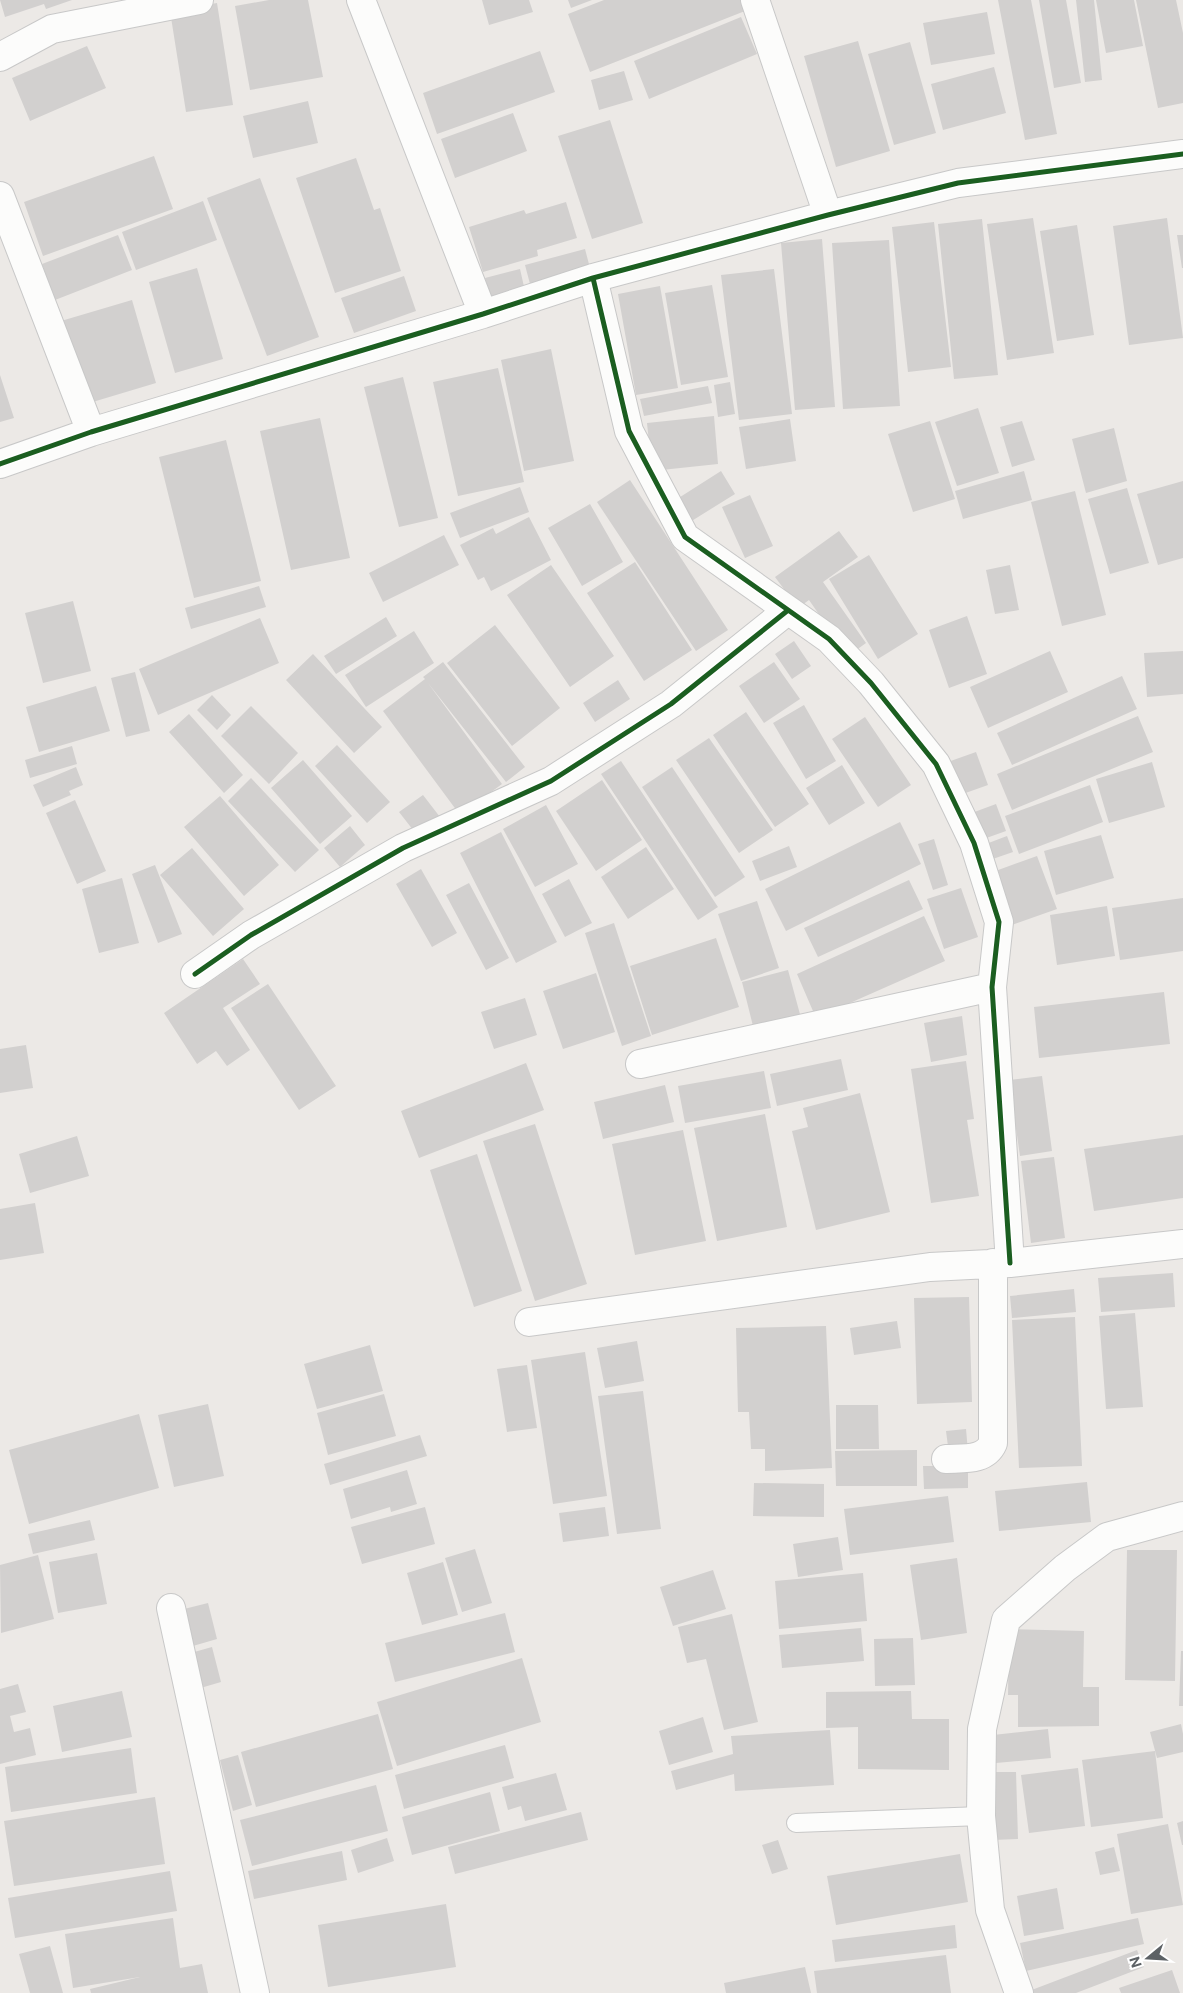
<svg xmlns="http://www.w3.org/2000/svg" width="1183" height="1993" font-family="'Public Sans',sans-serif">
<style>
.building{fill:#d2d0cf}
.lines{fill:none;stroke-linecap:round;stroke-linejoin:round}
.service-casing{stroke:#c8c8c8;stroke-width:20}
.minor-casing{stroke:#c8c8c8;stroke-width:30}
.service{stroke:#fcfcfb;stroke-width:18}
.minor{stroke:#fcfcfb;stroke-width:28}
.cycleway-casing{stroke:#fff;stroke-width:8}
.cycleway{stroke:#1b5e20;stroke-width:5}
</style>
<rect width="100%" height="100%" fill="#ece9e6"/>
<path class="building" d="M0,0H72L46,9L44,4L5,17Z
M269,0H308L323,77L250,90L235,6Z
M482,0H529L533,12L489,25Z
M568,0H592L571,8Z
M604,0H740L745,11L590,72L568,14Z
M998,0H1031L1057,134L1025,140Z
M1039,0H1066L1081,83L1054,88Z
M1076,0H1094L1102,80L1085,82Z
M1096,0H1134L1143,46L1106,53Z
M1136,0H1176L1183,33V103L1158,108Z
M217,3L233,105L186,112L170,11Z
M987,12L995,54L931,65L923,23Z
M741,17L757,54L649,99L634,61Z
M858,41L890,151L836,167L804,56Z
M910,42L936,133L894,145L868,54Z
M87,46L106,88L30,121L12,78Z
M540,51L555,92L437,134L423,93Z
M994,67L1006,113L943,130L931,84Z
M624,71L633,100L599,110L591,80Z
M308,101L318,143L253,158L243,116Z
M513,113L527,151L455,178L441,139Z
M610,120L643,223L592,239L558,136Z
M154,156L173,209L43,256L24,202Z
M356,158L374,210L380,208L401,271L335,293L296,178Z
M260,178L319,337L267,356L207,198Z
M203,201L217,240L136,270L122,232Z
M566,202L577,238L537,250L538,256L483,272L469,227L524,210L526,214Z
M1033,218L1054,353L1007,360L987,224Z
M1167,218L1183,338L1129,345L1113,226Z
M982,219L998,375L954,379L938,224Z
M934,222L951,367L908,372L892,227Z
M1077,225L1094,335L1057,341L1040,231Z
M118,235L132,270L55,300L42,264Z
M1177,235H1183V268H1182Z
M822,239L835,407L795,410L781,243Z
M889,240L900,406L843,409L832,243Z
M585,249L590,268L530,284L525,265Z
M197,268L223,359L175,373L149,282Z
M520,269L525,291L491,299L485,278Z
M774,269L792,414L739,420L721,275Z
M404,276L416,311L354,333L341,298Z
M712,285L728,377L681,385L665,293Z
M660,286L678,388L636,395L618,294Z
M132,300L156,383L86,404L61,321Z
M551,349L574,461L524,471L501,360Z
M498,368L524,482L458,496L433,382Z
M0,375L14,418L0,422Z
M403,377L438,518L399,527L364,387Z
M730,382L735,414L718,417L714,385Z
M708,386L712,403L644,416L640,399Z
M978,408L999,473L957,486L935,422Z
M714,416L718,464L652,471L647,423Z
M320,418L350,558L291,570L260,431Z
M790,419L796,461L746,469L739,427Z
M930,421L955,499L913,512L888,434Z
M1022,421L1035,460L1012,467L1000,427Z
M1114,428L1127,481L1086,493L1072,439Z
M226,440L261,581L194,598L159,457Z
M721,471L735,494L690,522L677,499Z
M1024,471L1032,500L963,519L955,491Z
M630,480L728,630L696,651L597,502Z
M1183,481V558L1158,565L1137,494Z
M520,487L529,512L460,538L450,513Z
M1127,488L1149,563L1110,574L1088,499Z
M1075,491L1106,615L1062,626L1031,502Z
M750,495L773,546L745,558L722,507Z
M590,504L623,562L582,586L548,528Z
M529,517L551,560L491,591L484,577L478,580L460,545L493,528L496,534Z
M839,531L858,557L823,582L866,643L848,656L809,600L798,608L775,577Z
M444,535L459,565L383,602L369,573Z
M869,555L918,634L878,659L829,579Z
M635,562L692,650L644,681L587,593Z
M551,565L614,656L570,687L507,595Z
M1010,565L1019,610L995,614L986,570Z
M259,586L266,607L191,629L185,608Z
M73,601L91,671L43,683L25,613Z
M967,616L987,674L949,688L929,630Z
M386,617L397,636L336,674L324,656Z
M260,618L279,663L158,715L139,669Z
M495,625L560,708L512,746L447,663Z
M414,631L434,663L366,707L345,675Z
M794,641L811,666L792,679L775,654Z
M1050,651L1068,692L988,728L970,687Z
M1183,651V694L1147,697L1144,653Z
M313,654L382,727L354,753L286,680Z
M443,662L525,767L506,782L428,683L502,784L460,815L383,711L425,679L423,677Z
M774,662L800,699L764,723L739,686Z
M135,672L150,731L126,737L111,678Z
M1122,676L1137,709L1012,765L997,733Z
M618,680L630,699L595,722L583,703Z
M96,686L110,731L39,752L26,707Z
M212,695L231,715L217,730L197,710Z
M804,705L836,761L806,779L773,723Z
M251,706L298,753L269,784L221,736Z
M746,712L809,804L775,827L713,735Z
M189,714L243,775L224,793L169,732Z
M1138,716L1153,752L1012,810L997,774Z
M865,717L911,785L878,807L832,739Z
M709,738L773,830L739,853L676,760Z
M337,745L390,802L367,823L315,766Z
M72,746L77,764L30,778L25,760Z
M976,752L988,785L957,796L945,763Z
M303,760L352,816L320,844L271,788Z
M621,761L718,907L698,920L601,774Z
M1152,762L1165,807L1109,823L1096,779Z
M842,765L865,803L829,825L806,788Z
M76,767L83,785L69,791L71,795L43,807L33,785Z
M672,767L745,877L715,897L642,787Z
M251,778L319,850L295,872L228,801Z
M602,780L642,840L596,871L556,811Z
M1090,785L1103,822L1019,854L1005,816Z
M423,795L440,817L417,835L399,812Z
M220,796L279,865L244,896L184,827Z
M75,800L106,871L77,884L46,813Z
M996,804L1006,831L978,841L969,814Z
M546,805L578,864L535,887L503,829Z
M900,822L921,864L786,931L765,889Z
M350,826L365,845L340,867L324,848Z
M501,832L557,942L516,963L460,853Z
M1101,835L1114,878L1056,895L1044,851Z
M1007,836L1013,852L984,862L978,847Z
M934,839L948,885L933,890L918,844Z
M789,846L797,867L760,881L752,861Z
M646,847L674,889L628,919L601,877Z
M192,848L244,909L213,936L160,875Z
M1037,856L1057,909L1009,926L990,873Z
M155,865L182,934L158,943L132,874Z
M421,869L457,933L432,947L396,884Z
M122,878L139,943L99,953L82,889Z
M569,879L592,923L565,937L542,894Z
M909,880L923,909L818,957L804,928Z
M469,883L509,958L486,970L446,895Z
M961,888L978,937L944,949L927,899Z
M1183,898V951L1120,960L1112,908Z
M757,901L779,968L741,981L718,914Z
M1107,906L1115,956L1057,965L1050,915Z
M924,916L945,961L816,1018L797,974Z
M614,923L651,1036L622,1046L585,933Z
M716,938L739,1007L652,1035L630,966Z
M243,959L260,984L223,1008L250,1050L227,1066L216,1051L197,1064L164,1013Z
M788,970L801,1018L754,1030L742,982Z
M596,973L615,1032L563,1049L543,991Z
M268,984L336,1086L299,1110L231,1008Z
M1164,992L1170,1044L1039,1058L1034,1007Z
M525,998L537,1035L494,1049L481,1012Z
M962,1016L967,1055L931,1062L924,1023Z
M26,1045L33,1088L0,1093V1049Z
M841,1059L848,1090L777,1106L770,1074Z
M966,1061L974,1119L967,1120L979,1196L931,1203L911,1069Z
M526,1063L544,1110L419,1158L401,1111Z
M764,1071L771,1108L685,1123L678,1086Z
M1042,1076L1052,1151L1020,1156L1009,1080Z
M665,1085L674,1122L603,1139L594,1102Z
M860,1093L890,1212L816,1230L792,1131L808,1127L803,1108Z
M765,1114L787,1227L717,1241L694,1128Z
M535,1124L587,1284L535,1301L483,1141Z
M683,1130L706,1241L635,1255L612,1144Z
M1183,1135V1198L1094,1211L1084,1149Z
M77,1136L89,1176L30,1193L19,1154Z
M477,1154L522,1291L474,1307L430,1170Z
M1054,1157L1065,1238L1031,1243L1021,1161Z
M35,1203L44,1253L0,1260V1209Z
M1173,1273L1175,1307L1101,1312L1098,1278Z
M1074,1289L1076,1312L1012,1318L1010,1296Z
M969,1297L972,1402L917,1404L914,1298Z
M1135,1313L1143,1407L1106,1409L1099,1316Z
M1075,1317L1082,1466L1019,1468L1012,1320Z
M897,1321L901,1348L854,1355L850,1328Z
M826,1326L832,1468L765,1471V1449H751L749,1412H738L736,1328Z
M637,1341L644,1381L605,1388L597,1348Z
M370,1345L383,1391L317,1409L304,1364Z
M585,1352L607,1496L553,1504L531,1360Z
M527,1365L537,1428L507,1432L497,1369Z
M643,1391L661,1529L617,1534L598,1396Z
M384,1394L396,1436L328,1455L317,1413Z
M208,1404L224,1476L174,1487L158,1415Z
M836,1405H878L879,1449H836Z
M139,1414L159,1488L29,1524L9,1450Z
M966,1429L968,1452L949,1454L946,1431Z
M420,1435L427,1456L330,1485L324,1464Z
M917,1450V1486H836L835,1451Z
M923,1466H968V1488L924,1489Z
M407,1470L417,1504L391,1512L390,1507L351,1519L343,1489Z
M1087,1482L1091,1522L999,1531L995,1491Z
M754,1483L824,1484V1517L753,1516Z
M948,1496L954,1542L850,1555L844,1509Z
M425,1507L435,1544L362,1564L351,1527Z
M605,1507L609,1536L563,1542L559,1513Z
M90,1520L95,1540L33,1554L28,1534Z
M838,1537L843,1570L798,1577L793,1544Z
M475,1549L492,1603L462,1612L445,1558Z
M1127,1550H1177L1175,1681L1125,1680Z
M97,1553L107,1604L58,1613L49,1562Z
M38,1555L54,1619L1,1633L0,1565Z
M957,1558L967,1633L921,1640L910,1565Z
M443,1562L458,1615L422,1625L407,1573Z
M713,1570L726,1609L673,1626L660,1587Z
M863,1573L867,1621L779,1629L775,1581Z
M208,1603L217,1639L186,1648L176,1611Z
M505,1613L515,1652L395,1682L385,1643Z
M732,1614L758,1722L724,1730L706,1659L687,1663L678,1627Z
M861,1628L864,1661L782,1668L779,1635Z
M1009,1629L1084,1631L1083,1687H1099V1726L1018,1727V1695H1008Z
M913,1638L915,1685L875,1686L874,1639Z
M212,1647L221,1682L197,1689L187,1654Z
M1181,1651H1183V1706H1179Z
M522,1658L541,1722L397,1766L377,1702Z
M18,1684L26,1712L10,1716L14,1732L30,1728L36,1755L0,1764V1689Z
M122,1691L132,1737L62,1752L53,1706Z
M911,1691L912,1719H949V1770L858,1769V1727L826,1728V1692Z
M378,1714L393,1769L256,1807L241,1752Z
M703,1717L713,1752L669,1765L659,1731Z
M1181,1724L1183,1734V1752L1157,1758L1150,1732Z
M1048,1729L1051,1758L996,1763L993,1735Z
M830,1730L834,1785L735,1791L734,1774L676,1790L671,1771L733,1754L731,1736Z
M505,1745L514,1778L404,1809L395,1775Z
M131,1748L137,1793L11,1812L5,1767Z
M1155,1751L1163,1818L1091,1827L1082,1760Z
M238,1755L252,1805L233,1811L220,1760Z
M1078,1768L1085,1826L1029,1833L1021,1775Z
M990,1772H1016L1018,1839L992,1840Z
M556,1773L567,1810L525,1821L521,1806L508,1810L502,1787Z
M376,1785L388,1831L252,1866L240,1820Z
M490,1792L500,1831L412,1855L402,1817Z
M155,1797L165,1864L14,1886L4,1821Z
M581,1812L588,1840L455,1874L448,1847Z
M1183,1821V1845H1182L1177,1823Z
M1168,1824L1183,1905L1131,1914L1117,1834Z
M387,1838L394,1861L358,1873L351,1850Z
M778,1840L788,1869L772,1874L762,1845Z
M1114,1847L1120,1871L1100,1875L1095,1852Z
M342,1851L347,1880L254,1899L248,1871Z
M960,1854L968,1902L836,1925L827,1876Z
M170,1871L177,1911L15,1938L8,1898Z
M1057,1888L1064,1929L1024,1936L1017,1896Z
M446,1904L456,1967L328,1987L318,1925Z
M173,1918L180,1968L202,1964L208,1993H91L90,1989L140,1977L73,1988L65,1934Z
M1138,1918L1144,1944L1026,1971L1020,1943Z
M955,1925L957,1948L835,1962L832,1940Z
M50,1946L63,1993H30L19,1954Z
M1137,1950L1144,1967L1076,1993H1030L1029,1991Z
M946,1955L951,1993H817L814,1971Z
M805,1967L811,1993H726L724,1983Z
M1172,1970L1180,1993H1121L1119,1988Z"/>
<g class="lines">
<defs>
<path id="service" d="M796,1823L981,1816"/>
<path id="minor" d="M361,0L483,314
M755,0L828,215
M0,57L52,29L199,0
M0,196L91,432
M593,278L629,431L685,537L829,639L871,683L936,764L974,843L999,922L992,987L1010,1263
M0,464L91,432L483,314L593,278L828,215L958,183L1183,154
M195,974L251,935L403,848L551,781L671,704L787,611
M640,1064L992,987
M529,1322L930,1267L1010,1263L1183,1244
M946,1459C964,1458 985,1461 993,1443V1263
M171,1608L255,1993
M1019,1993L990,1910L981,1816L982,1729L1006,1620L1065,1568L1107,1537L1183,1516"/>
</defs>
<use href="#service" class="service-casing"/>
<use href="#minor" class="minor-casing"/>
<use href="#service" class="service"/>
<use href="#minor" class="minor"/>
<defs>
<path id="cycleway" d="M593,278L629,431L685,537L829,639L871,683L936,764L974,843L999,922L992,987L1010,1263
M0,464L91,432L483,314L593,278L828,215L958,183L1183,154
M195,974L251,935L403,848L551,781L671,704L787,611"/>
</defs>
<use href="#cycleway" class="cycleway-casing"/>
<use href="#cycleway" class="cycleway"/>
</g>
<g transform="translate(1148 1958) rotate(252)" stroke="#ffffff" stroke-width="4" paint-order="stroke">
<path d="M0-4L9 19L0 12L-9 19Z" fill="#5c6165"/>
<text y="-8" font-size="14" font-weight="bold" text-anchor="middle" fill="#5c6165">N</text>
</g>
</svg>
